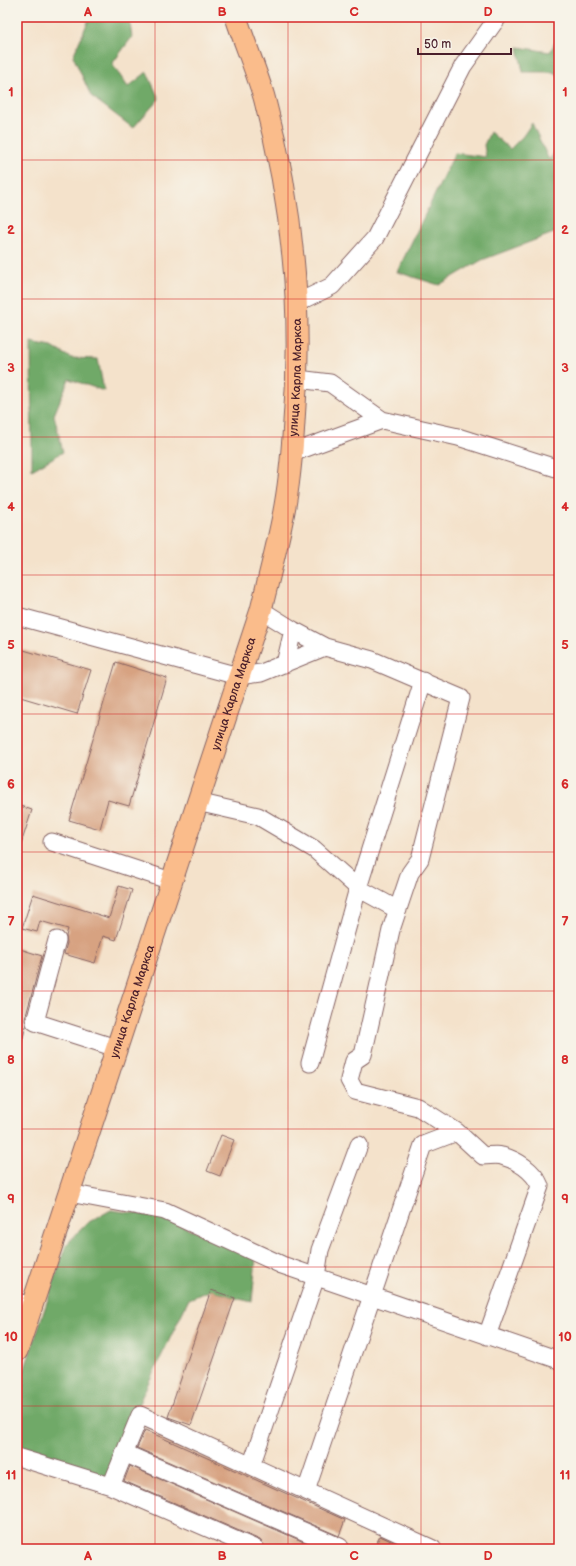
<svg xmlns="http://www.w3.org/2000/svg" width="576" height="1566" font-family="'Balsamiq Sans',sans-serif">
<style>
.forest{fill:#6fa968;stroke:#5c644a}
.building{fill:#d7a281}
.lines{fill:none;stroke-linecap:round;stroke-linejoin:round}
.minor-casing{stroke:#866363;stroke-width:19}
.major-casing{stroke:#866363;stroke-width:23}
.minor{stroke:#fff;stroke-width:17}
.major{stroke:#fabc8b;stroke-width:21}
.grid{fill:none;stroke:#d62828;stroke-width:1;stroke-opacity:0.55}
.labels{text-anchor:middle;stroke-width:4;stroke-linejoin:round;paint-order:stroke}
.street-label{font-size:12px;fill:#4a1f2b;stroke:#f7f3e8}
.neatline{fill:none;stroke:#d62828;stroke-width:1.5}
.grid-label{font-size:13px;text-anchor:middle;font-weight:bold;fill:#d62828}
</style>
<rect width="100%" height="100%" fill="#f7f3e8"/>
<filter id="ink" filterUnits="userSpaceOnUse"><feTurbulence type="fractalNoise" baseFrequency=".025" numOctaves="2"/><feDisplacementMap in="SourceGraphic" scale="8" xChannelSelector="R" yChannelSelector="G"/><feConvolveMatrix kernelMatrix="1 2 1 2 8 2 1 2 1" color-interpolation-filters="sRGB"/></filter>
<filter id="wash" filterUnits="userSpaceOnUse"><feTurbulence type="fractalNoise" baseFrequency=".012" numOctaves="4" result="noise"/><feDisplacementMap in="SourceGraphic" scale="16" xChannelSelector="R" yChannelSelector="G"/><feGaussianBlur stdDeviation="0.9" result="paint"/><feColorMatrix in="noise" values="0 0 0 0 0 0 0 0 0 0 0 0 0 0 0 0 0 1.4 0 .05"/><feComposite in="paint" operator="in"/></filter>
<g filter="url(#wash)">
<rect width="100%" height="100%" fill="#f4e2cb"/>
<path class="forest" d="M90,17H129L132,37L112,64L128,87L147,72L159,99L133,128L91,96L73,56Z
M559,35V77L554,72H523L518,47L550,52Z
M532,123L549,160L559,146V231L482,260L439,285L397,272L455,153L486,157L484,145L490,132L510,149L523,136Z
M31,343L52,347L71,358L98,359L104,391L69,379L54,415L63,452L32,470Z
M111,1210L162,1217L256,1258L252,1302L235,1298L212,1290L189,1299L143,1394L107,1479L17,1453V1392L66,1245L87,1223Z"/>
<g id="blocks">
<path class="building" d="M17,648L91,670L77,714L17,696Z
M116,662L167,678L129,806L108,800L100,829L69,820Z
M17,805L32,810L19,850H17Z
M119,886L132,890L116,940L103,936L95,963L64,954L67,943L66,936L68,929L40,921L37,932L22,928L33,894L109,918Z
M17,948L42,956L25,1019L26,1026L20,1049L17,1048Z
M221,1135L234,1140L220,1176L207,1171Z
M211,1290L235,1298L191,1425L168,1417Z
M145,1430L345,1520L339,1536L137,1448Z
M130,1466L320,1549H271L265,1547L260,1540L124,1481Z
M380,1536L409,1549H383L375,1546Z"/>
</g>
</g>
<g filter="url(#ink)">
<use href="#blocks" fill-opacity="0" stroke="#866363" stroke-width="1"/>
<g class="lines">
<defs>
<path id="minor" d="M297,303L332,286L375,238L463,66L498,17
M298,379L330,383L382,420
M292,453L382,420L458,437L559,469
M261,610L293,630L325,647L372,660L461,698L420,859L410,873L391,930L363,1055L354,1061L349,1080L355,1091L418,1107L457,1132L483,1156C489,1156 496,1154 502,1156C517,1160 534,1171 540,1186L487,1336
M17,616L238,676L261,673L325,647
M285,664L293,630
M197,802L258,816L314,849L358,888L423,681
M52,842L171,881
M57,940L35,1022L116,1048
M310,1063L358,888L398,910
M69,1193L165,1211L282,1265L559,1360
M17,1302L32,1306
M124,1453L340,1547L339,1549
M17,1457L111,1486L256,1549
M251,1466L316,1277L320,1250L359,1145
M111,1486L140,1415L433,1549
M306,1491L423,1145L457,1132"/>
<g id="major">
<path id="s1" d="M17,1351L261,610C268,580 276,551 282,521C289,489 292,455 294,422C303,312 293,204 264,97C256,70 245,44 236,17"/>
</g>
</defs>
<use href="#minor" class="minor-casing"/>
<use href="#major" class="major-casing"/>
<use href="#minor" class="minor"/>
<use href="#major" class="major"/>
</g>
</g>
<path class="grid" d="M155,17V1549M288,17V1549M421,17V1549M17,160H559M17,299H559M17,437H559M17,575H559M17,714H559M17,852H559M17,991H559M17,1129H559M17,1267H559M17,1406H559"/>
<g class="labels">
<g class="street-label">
<text dy="4" stroke="none"><textPath href="#s1" startOffset="1016">улица Карла Маркса</textPath></text>
<text dy="4" stroke="none"><textPath href="#s1" startOffset="692">улица Карла Маркса</textPath></text>
<text dy="4" stroke="none"><textPath href="#s1" startOffset="368">улица Карла Маркса</textPath></text>
</g>
</g>
<rect width="576" height="1566" fill="none" stroke="#f7f3e8" stroke-width="44"/>
<path d="M418 48v6h93v-6" fill="none" stroke="#4a1f2b" stroke-width="2"/>
<text x="424" y="48" font-size="12" fill="#4a1f2b" stroke="#f7f3e8" stroke-width="3" paint-order="stroke">50 m</text>
<rect x="22" y="22" width="532" height="1522" class="neatline"/>
<g class="grid-label">
<text x="88" y="16">A</text>
<text x="222" y="16">B</text>
<text x="354" y="16">C</text>
<text x="488" y="16">D</text>
<text x="11" y="96">1</text>
<text x="565" y="96">1</text>
<text x="11" y="234">2</text>
<text x="565" y="234">2</text>
<text x="11" y="372">3</text>
<text x="565" y="372">3</text>
<text x="11" y="511">4</text>
<text x="565" y="511">4</text>
<text x="11" y="649">5</text>
<text x="565" y="649">5</text>
<text x="11" y="788">6</text>
<text x="565" y="788">6</text>
<text x="11" y="926">7</text>
<text x="565" y="926">7</text>
<text x="11" y="1064">8</text>
<text x="565" y="1064">8</text>
<text x="11" y="1203">9</text>
<text x="565" y="1203">9</text>
<text x="11" y="1341">10</text>
<text x="565" y="1341">10</text>
<text x="11" y="1479">11</text>
<text x="565" y="1479">11</text>
<text x="88" y="1560">A</text>
<text x="222" y="1560">B</text>
<text x="354" y="1560">C</text>
<text x="488" y="1560">D</text>
</g>
</svg>
